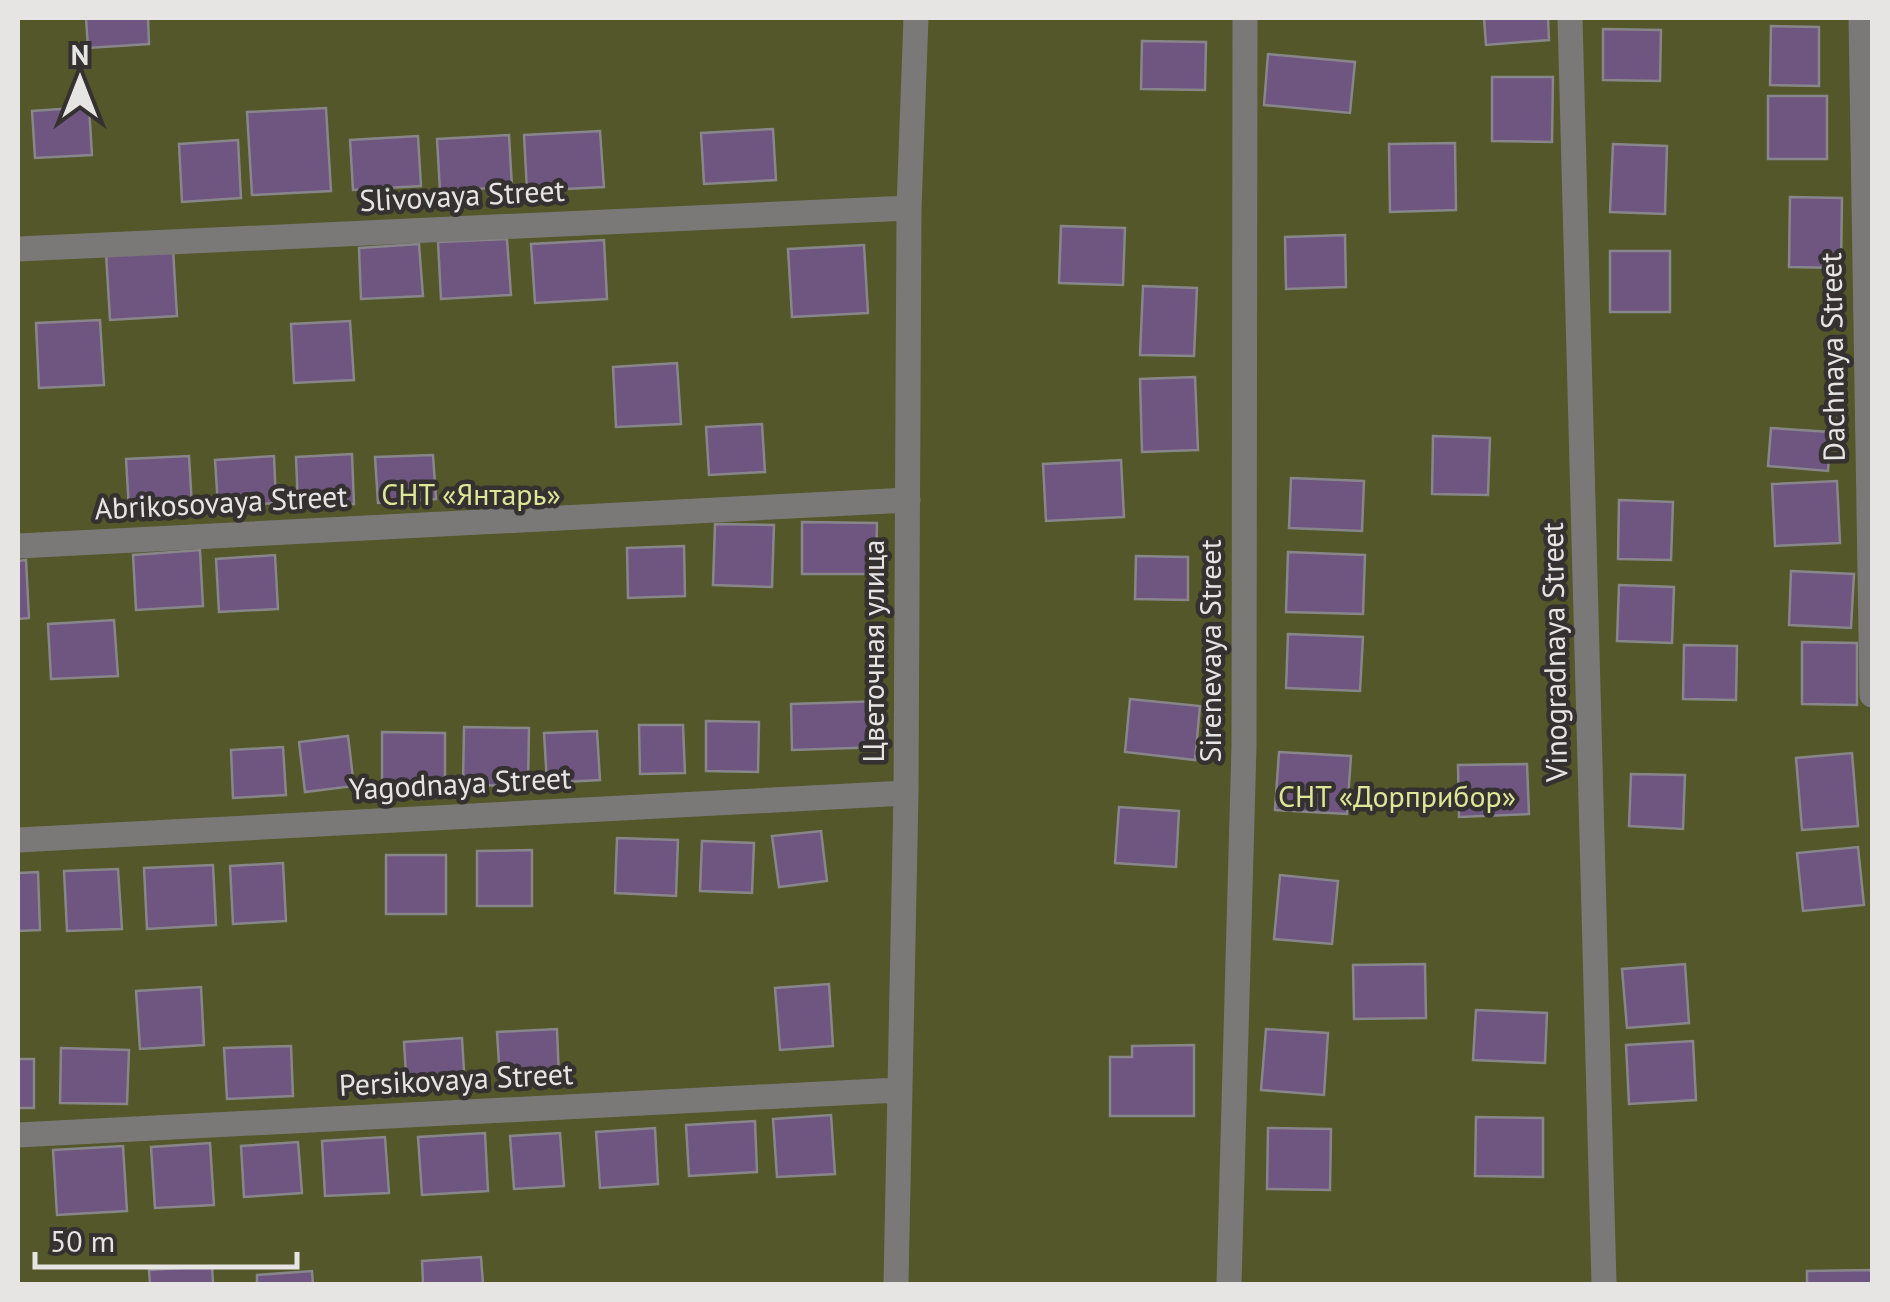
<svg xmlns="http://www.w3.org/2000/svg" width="1890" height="1302" font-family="'PT Sans',sans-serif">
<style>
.green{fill:#535729}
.building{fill:#6e5680;stroke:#88868a;stroke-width:2.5}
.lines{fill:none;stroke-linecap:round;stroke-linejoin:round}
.minor{stroke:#7b7978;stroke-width:25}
.labels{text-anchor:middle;stroke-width:9;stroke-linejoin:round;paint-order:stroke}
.street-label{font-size:30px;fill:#e7e5e4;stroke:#353130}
.park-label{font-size:30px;fill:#dee697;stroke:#353130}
</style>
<rect width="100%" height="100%" fill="#353130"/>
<path class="green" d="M18,18H1872V1284H18Z"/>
<path class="building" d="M86,18H148L149,44L88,48Z
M1484,18H1548L1549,40L1486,45Z
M1771,26L1819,27V86L1770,85Z
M1603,29L1661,30L1660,81L1603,80Z
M1142,41L1206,42L1205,90L1141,89Z
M1268,54L1355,62L1350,113L1264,105Z
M1492,77H1553L1552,142L1492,141Z
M1768,96H1827V159H1768Z
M89,107L92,155L35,158L32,111Z
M326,108L331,191L252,195L247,112Z
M773,129L776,180L704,184L701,133Z
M600,131L604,187L527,191L524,135Z
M509,135L512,187L440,191L437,139Z
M418,136L421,186L353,190L350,140Z
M238,140L241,198L182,202L179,144Z
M1455,143L1456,210L1390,212L1389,144Z
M1613,144L1667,146L1665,214L1610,212Z
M1790,197L1842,198L1841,268L1789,267Z
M1061,226L1125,228L1123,285L1059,283Z
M1345,235L1346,287L1286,289L1285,237Z
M507,239L511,295L441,299L438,242Z
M604,240L607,299L535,303L531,244Z
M419,244L423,296L361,299L359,248Z
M864,245L868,313L792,317L788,249Z
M173,249L177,316L110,320L106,253Z
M1610,251H1670V312H1610Z
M1143,286L1197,288L1194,356L1140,355Z
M100,320L104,385L39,388L36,323Z
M350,321L354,380L294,383L291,324Z
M677,363L681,424L616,427L613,367Z
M1195,377L1198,450L1142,452L1140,379Z
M762,424L765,472L709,475L706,427Z
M1771,428L1830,432L1828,471L1768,466Z
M1433,436L1490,438L1488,495L1432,494Z
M352,454L354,504L298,507L296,457Z
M433,455L436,499L378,503L375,457Z
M189,456L192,506L129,510L126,459Z
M274,456L276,503L218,506L215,460Z
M1121,460L1124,517L1046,521L1043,464Z
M1291,478L1364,481L1362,531L1289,528Z
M1837,481L1840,543L1775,546L1772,484Z
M1619,500L1673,502L1671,560L1618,559Z
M802,522L877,523L876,574H802Z
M715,524L774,525L772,587L713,585Z
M684,546L685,596L628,598L627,548Z
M200,550L203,606L136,610L133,555Z
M1288,552L1365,555L1363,614L1286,612Z
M275,555L278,609L219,612L216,559Z
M1136,556L1188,557V600L1135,599Z
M26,560L29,618L18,619V561Z
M1791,571L1854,574L1851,628L1789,625Z
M1619,585L1674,587L1672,643L1617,641Z
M114,620L118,676L51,679L48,624Z
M1288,634L1363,637L1360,691L1286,688Z
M1802,642L1857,643V705L1802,704Z
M1684,645L1737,646L1736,700L1683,699Z
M1130,699L1200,706L1195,760L1125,752Z
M883,701L884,747L792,750L791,704Z
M706,721L759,722L758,772L706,771Z
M639,725H683L685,773L640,774Z
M464,727L529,728L528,786L463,785Z
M597,731L600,780L547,783L544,733Z
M382,732L445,733V789H382Z
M348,736L354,786L305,792L299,742Z
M283,747L286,795L233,798L231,750Z
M1279,752L1351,756L1347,814L1275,810Z
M1852,753L1858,826L1802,830L1796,758Z
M1527,764L1529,814L1459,817L1458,765Z
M1631,774L1685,775L1683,829L1629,826Z
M1119,807L1179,811L1176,867L1115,863Z
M821,831L827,881L779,887L772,836Z
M617,838L678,840L676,896L615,893Z
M702,841L754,843L752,893L700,891Z
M1858,847L1864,905L1803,911L1797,853Z
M532,850V906H477V851Z
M386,855H446V914H386Z
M283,863L286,921L233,924L230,866Z
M213,865L216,925L147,929L144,868Z
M118,869L122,929L67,931L64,871Z
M38,872L40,930L18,931V873Z
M1280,875L1338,881L1332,944L1274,939Z
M1425,964L1426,1018L1354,1019L1353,965Z
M1685,964L1689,1023L1627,1028L1622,969Z
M829,984L833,1046L780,1050L775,988Z
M201,987L204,1045L140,1049L136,991Z
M1476,1010L1547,1013L1545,1063L1473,1060Z
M557,1029L559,1078L500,1080L497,1032Z
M1266,1029L1328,1033L1324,1095L1261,1090Z
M462,1038L465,1087L407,1091L404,1042Z
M1693,1041L1696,1100L1629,1104L1626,1045Z
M1194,1045V1116H1110V1057H1132V1046Z
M291,1046L293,1096L227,1099L224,1048Z
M61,1048L129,1050L127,1104L60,1103Z
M18,1059H34V1108H18Z
M831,1115L835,1174L777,1177L773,1119Z
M1476,1117L1543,1118V1177L1475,1176Z
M755,1121L757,1172L689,1176L686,1125Z
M655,1128L658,1184L600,1188L596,1132Z
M1268,1128L1331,1129L1330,1190L1267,1189Z
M485,1133L488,1191L422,1195L418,1137Z
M560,1133L564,1186L514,1189L510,1136Z
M385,1137L389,1193L325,1196L322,1141Z
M298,1142L302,1193L244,1197L241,1146Z
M210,1143L214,1205L155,1208L151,1147Z
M123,1146L127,1211L57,1215L53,1150Z
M481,1257L483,1284H423L422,1261Z
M212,1266L213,1284H150L149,1270Z
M1872,1270V1284H1807V1271Z
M312,1271L313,1284H257V1275Z"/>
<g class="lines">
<path class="minor" d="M1570,18L1604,1284
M1861,18L1872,695
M18,249L909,208
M18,546L908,500
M18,840L906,793
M18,1135L898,1090
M896,1284L906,793L909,208L916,18
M1229,1284L1244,746L1245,18"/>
</g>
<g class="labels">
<g class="street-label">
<text transform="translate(462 196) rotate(-3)" y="10">Slivovaya Street</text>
<text transform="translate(1833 357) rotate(-91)" y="10">Dachnaya Street</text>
<text transform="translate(221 503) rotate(-3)" y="10">Abrikosovaya Street</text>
<text transform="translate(874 651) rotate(-90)" y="10">Цветочная улица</text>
<text transform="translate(1211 651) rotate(-90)" y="10">Sirenevaya Street</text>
<text transform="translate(1555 652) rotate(-91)" y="10">Vinogradnaya Street</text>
<text transform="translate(460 784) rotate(-3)" y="10">Yagodnaya Street</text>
<text transform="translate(456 1080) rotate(-3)" y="10">Persikovaya Street</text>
</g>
<g class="park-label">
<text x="471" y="505">СНТ «Янтарь»</text>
<text x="1397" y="807">СНТ «Дорприбор»</text>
</g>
</g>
<rect width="1890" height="1302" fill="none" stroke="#e7e5e4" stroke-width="40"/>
<g transform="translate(80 80)" stroke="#353130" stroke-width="8" paint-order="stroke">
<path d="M0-8L18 38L0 25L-18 38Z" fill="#e7e5e4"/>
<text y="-15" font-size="28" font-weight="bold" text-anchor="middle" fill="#e7e5e4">N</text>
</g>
<path d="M35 1252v15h262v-15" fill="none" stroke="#e7e5e4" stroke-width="5"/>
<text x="50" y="1252" font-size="30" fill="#e7e5e4" stroke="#353130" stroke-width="8" paint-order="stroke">50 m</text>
</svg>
